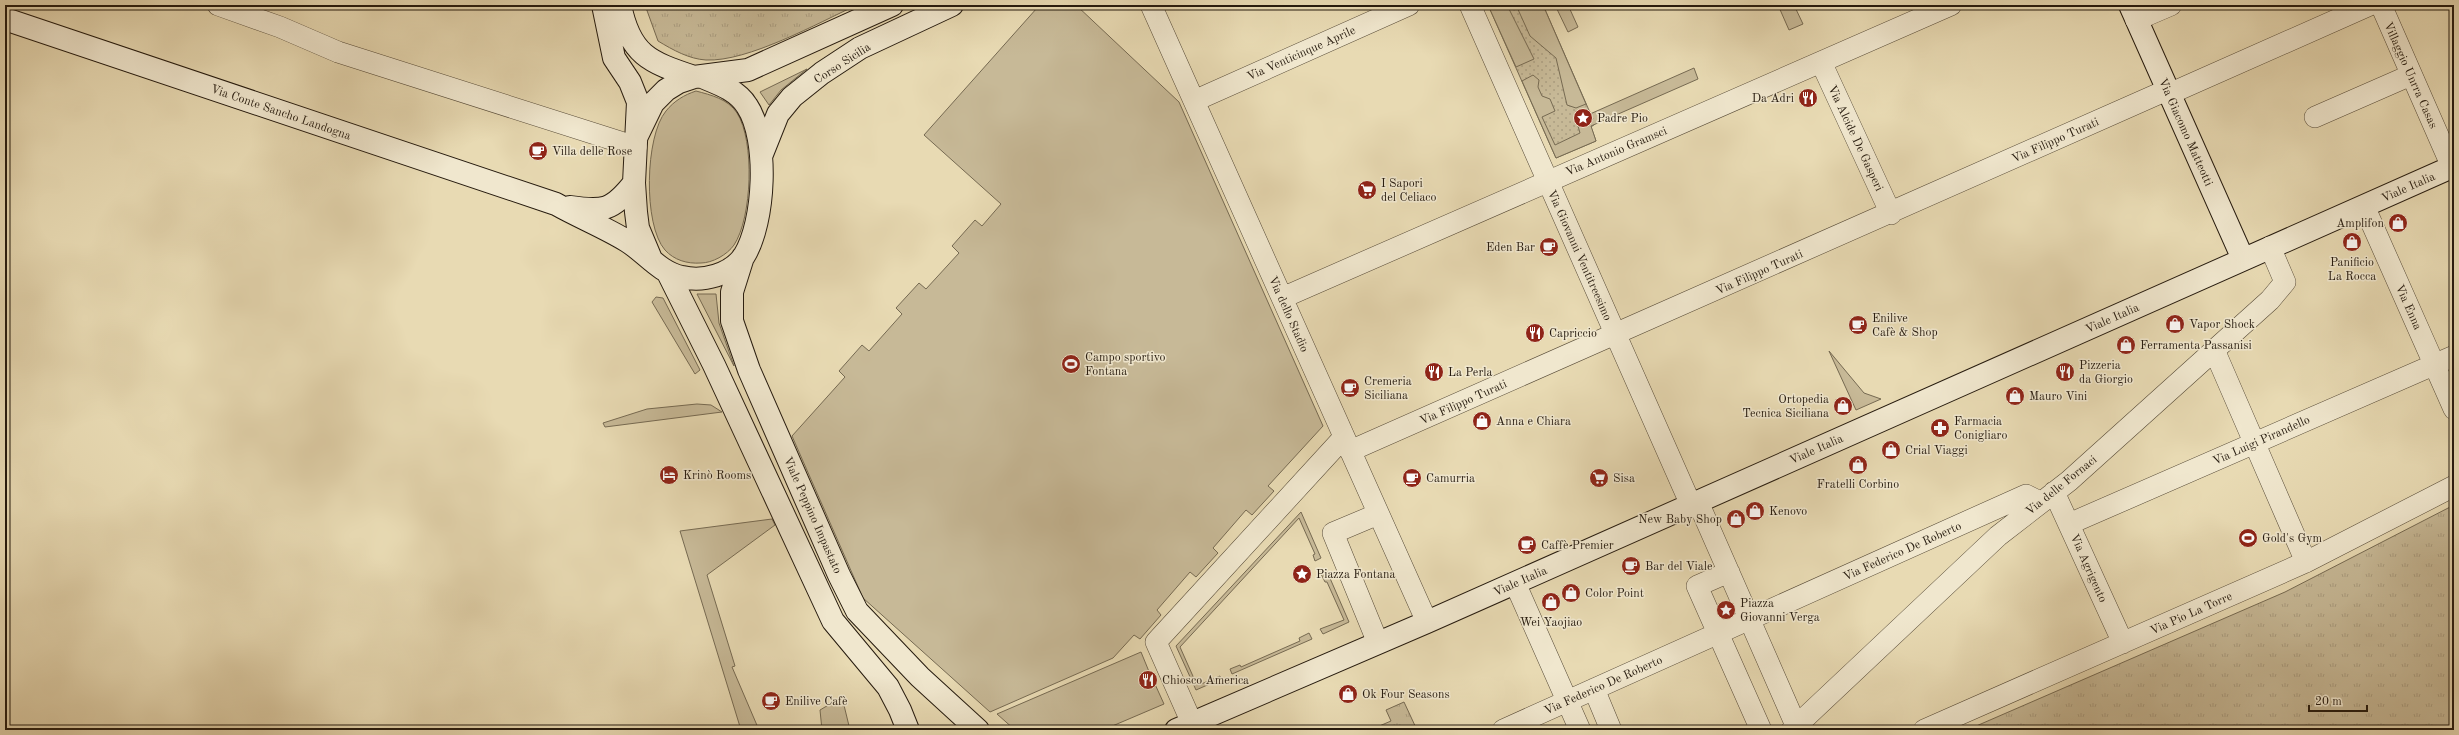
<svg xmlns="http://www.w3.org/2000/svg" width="2459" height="735" font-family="'Old Standard TT',serif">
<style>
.grass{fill:url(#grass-tufts);stroke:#766a52}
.park{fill:url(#park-dots);stroke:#766a52}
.garden{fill:#c7b997;stroke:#766a52}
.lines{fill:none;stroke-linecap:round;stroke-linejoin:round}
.street-casing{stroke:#564a37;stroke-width:22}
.secondary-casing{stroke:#251a0e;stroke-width:24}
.street{stroke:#f0e7ce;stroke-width:21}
.secondary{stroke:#f0e7ce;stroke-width:22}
.labels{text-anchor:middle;stroke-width:3;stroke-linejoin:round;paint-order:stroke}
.street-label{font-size:12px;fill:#251a0e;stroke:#f0e7ce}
.poi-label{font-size:12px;fill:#251a0e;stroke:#f0e7ce;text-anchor:start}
</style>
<defs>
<pattern id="grass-tufts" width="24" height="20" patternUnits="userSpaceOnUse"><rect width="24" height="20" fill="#c7b997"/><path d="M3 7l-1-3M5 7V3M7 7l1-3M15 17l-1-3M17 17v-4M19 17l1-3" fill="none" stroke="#ab9e81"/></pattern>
<pattern id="park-dots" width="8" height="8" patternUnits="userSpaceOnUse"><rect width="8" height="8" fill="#c7b997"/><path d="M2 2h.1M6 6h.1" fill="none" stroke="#ab9e81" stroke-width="1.8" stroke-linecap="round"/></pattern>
</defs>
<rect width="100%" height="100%" fill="#e8dab3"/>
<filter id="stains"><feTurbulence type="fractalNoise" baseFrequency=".005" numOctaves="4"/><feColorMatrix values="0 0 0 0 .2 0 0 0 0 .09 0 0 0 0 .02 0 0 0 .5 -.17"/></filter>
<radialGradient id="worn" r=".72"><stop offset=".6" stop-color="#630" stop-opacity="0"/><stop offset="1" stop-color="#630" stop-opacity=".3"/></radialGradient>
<path class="grass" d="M645,5H857C818,23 748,62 706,60C689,59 673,50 658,41Z
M2454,505V730H1967L2285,592Z
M1404,702L1417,730H1370L1391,721L1386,710Z"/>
<path class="park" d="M1488,5H1543L1595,124L1591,127L1596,141L1556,158Z"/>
<path class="garden" d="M1043,5H1076L1179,102L1323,426L1268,486L1274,491L1252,515L1246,510L1213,548L1218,553L1196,577L1190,572L1157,610L1161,615L1140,639L1134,635L1113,658L990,712L863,598L792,436L845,377L839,371L862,345L869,351L902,314L896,308L919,283L926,289L959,253L952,246L975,220L982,226L1001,204L924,135L1037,8Z
M1488,5H1511L1508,7L1534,59L1516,67Z
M1516,5H1543L1586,104L1576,108L1567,105L1556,58L1530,36Z
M1555,5H1568L1578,27L1568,32Z
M1778,5H1794L1803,24L1789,30Z
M1694,68L1698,79L1591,126L1596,141L1556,158L1522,81L1533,75L1539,80L1538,87L1542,96L1550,99L1555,111L1542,117L1555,145L1580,133L1578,126L1593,119L1590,114Z
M807,69L781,90L769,105L760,92Z
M696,91C711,95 728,99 737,113C755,141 752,218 734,245C727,255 712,263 701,263C687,264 674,260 665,250C643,225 645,136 666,111C674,101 684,95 696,91Z
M697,294H716L719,323L734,366Z
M656,297L663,298L700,370L695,374L652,302Z
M1829,351L1864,393L1881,399L1856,410Z
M697,404L711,405L722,412L605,427L603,423L647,409Z
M1301,512L1321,558L1315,561L1313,555L1315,554L1299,518L1180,647L1196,683L1199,685L1220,676L1221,679L1196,690L1176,646Z
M772,519L775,525L707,575L735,666L732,667L759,730H741L680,531Z
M1326,569L1349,622L1323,634L1320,629L1344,620L1327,582H1325L1320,572Z
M1309,633L1312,639L1232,674L1230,669L1240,665L1241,667L1300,641L1299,638Z
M1141,652L1150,674L1142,677L1146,686L1154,682L1164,704L1103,730H1015L997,714Z
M842,697L850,730H822L820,710Z"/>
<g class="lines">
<defs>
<path id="street" d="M218,5L280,27L338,52L636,147
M1151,5L1427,622
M1470,5L1691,505
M2381,5L2452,167
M2136,20L2171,5
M1821,62L1891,214
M2169,94L2370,5
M1194,101L1409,5
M2315,117L2411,75
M2364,206L2454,409
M1282,298L1951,5
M2215,352L2306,562
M1350,451L2167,90
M2054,492L2123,643
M1698,502L1798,730
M2069,524L2454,356
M1729,572L1697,586L1761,730
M1515,583L1580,730
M1378,643L1333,533L1378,514
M1594,689L1611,730
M1195,730L1156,642L1344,437
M1503,730L2026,495L2040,502
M1792,730L1998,536L2069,481L2270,300L2285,282L2270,247
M1924,730L2306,562L2454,486"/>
<path id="secondary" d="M603,5L614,58L630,82L638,102L634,183L636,212L638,228L651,259
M620,5C630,55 649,62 694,77
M2130,5L2243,259
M5,19L556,204C579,217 604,227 627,241C645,252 660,273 682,277C703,282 731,275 744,256C765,222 769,139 747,106C737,90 719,84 702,77
M637,136L653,103L666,90L679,82L694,77L748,70L892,5
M762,154L778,114L792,97L822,73L860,48L952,5
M570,207C603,212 612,211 634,183
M743,257L732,292V321L749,370L839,575L857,611L920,677L978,730
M668,273L714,365L833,621L888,687L900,710L908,730
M1176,730L1427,622L2454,166"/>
</defs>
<use href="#street" class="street-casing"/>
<use href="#secondary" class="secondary-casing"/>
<use href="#street" class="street"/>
<use href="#secondary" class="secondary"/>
</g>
<defs>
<symbol id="restaurant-disc" viewBox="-11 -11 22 22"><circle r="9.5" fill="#8f2418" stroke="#f0e7ce"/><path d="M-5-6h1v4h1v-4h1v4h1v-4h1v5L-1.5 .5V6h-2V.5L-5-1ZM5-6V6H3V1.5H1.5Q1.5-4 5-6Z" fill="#fff"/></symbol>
<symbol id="sight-disc" viewBox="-11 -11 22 22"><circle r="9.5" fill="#8f2418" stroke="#f0e7ce"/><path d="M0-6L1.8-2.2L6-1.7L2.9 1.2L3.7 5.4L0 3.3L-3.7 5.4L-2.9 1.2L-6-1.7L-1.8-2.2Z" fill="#fff"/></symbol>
<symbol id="cafe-disc" viewBox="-11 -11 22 22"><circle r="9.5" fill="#8f2418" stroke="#f0e7ce"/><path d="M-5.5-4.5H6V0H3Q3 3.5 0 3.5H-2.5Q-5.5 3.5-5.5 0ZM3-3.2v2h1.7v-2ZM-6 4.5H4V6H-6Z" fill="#fff"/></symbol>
<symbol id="supermarket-disc" viewBox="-11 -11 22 22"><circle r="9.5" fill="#8f2418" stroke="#f0e7ce"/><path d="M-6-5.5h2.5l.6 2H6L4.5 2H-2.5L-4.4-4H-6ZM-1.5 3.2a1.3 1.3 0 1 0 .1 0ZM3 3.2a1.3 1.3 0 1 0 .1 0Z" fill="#fff"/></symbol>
<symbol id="shop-disc" viewBox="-11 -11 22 22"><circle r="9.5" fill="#8f2418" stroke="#f0e7ce"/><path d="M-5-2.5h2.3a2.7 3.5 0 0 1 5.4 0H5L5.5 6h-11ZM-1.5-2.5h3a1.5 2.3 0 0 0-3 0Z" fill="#fff"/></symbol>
<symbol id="stadium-disc" viewBox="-11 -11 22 22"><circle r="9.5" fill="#8f2418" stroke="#f0e7ce"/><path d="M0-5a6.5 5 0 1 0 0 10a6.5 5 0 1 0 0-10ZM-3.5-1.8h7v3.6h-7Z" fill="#fff"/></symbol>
<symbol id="pharmacy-disc" viewBox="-11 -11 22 22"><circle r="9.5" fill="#8f2418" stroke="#f0e7ce"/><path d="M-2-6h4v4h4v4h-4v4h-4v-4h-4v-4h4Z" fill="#fff"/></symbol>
<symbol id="hotel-disc" viewBox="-11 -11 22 22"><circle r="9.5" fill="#8f2418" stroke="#f0e7ce"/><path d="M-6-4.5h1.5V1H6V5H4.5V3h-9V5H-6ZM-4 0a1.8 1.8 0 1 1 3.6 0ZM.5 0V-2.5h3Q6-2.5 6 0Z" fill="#fff"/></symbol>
</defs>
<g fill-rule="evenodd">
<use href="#restaurant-disc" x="1797" y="87" width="22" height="22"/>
<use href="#sight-disc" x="1572" y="107" width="22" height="22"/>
<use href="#cafe-disc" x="527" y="140" width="22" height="22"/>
<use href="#supermarket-disc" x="1356" y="179" width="22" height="22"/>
<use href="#shop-disc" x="2387" y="212" width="22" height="22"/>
<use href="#shop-disc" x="2341" y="231" width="22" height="22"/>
<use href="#cafe-disc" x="1538" y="236" width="22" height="22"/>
<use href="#shop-disc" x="2164" y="313" width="22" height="22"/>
<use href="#cafe-disc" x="1847" y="314" width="22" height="22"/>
<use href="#restaurant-disc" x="1524" y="322" width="22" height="22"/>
<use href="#shop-disc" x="2115" y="334" width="22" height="22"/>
<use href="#stadium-disc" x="1060" y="353" width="22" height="22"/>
<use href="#restaurant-disc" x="1423" y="361" width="22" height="22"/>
<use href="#restaurant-disc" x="2054" y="361" width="22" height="22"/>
<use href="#cafe-disc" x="1339" y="377" width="22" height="22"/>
<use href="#shop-disc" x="2004" y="385" width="22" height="22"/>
<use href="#shop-disc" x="1832" y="395" width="22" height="22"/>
<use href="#shop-disc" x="1471" y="410" width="22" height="22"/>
<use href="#pharmacy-disc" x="1929" y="417" width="22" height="22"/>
<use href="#shop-disc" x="1880" y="439" width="22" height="22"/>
<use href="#shop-disc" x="1847" y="454" width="22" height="22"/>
<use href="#hotel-disc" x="658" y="464" width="22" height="22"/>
<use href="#cafe-disc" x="1401" y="467" width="22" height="22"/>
<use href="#supermarket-disc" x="1588" y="467" width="22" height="22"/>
<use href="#shop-disc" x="1744" y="500" width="22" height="22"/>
<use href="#shop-disc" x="1725" y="508" width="22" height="22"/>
<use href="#stadium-disc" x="2237" y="527" width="22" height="22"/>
<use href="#cafe-disc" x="1516" y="534" width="22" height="22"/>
<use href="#cafe-disc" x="1620" y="555" width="22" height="22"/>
<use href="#sight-disc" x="1291" y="563" width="22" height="22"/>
<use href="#shop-disc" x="1560" y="582" width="22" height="22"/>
<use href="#shop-disc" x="1540" y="591" width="22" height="22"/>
<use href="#sight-disc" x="1715" y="599" width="22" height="22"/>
<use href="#restaurant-disc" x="1137" y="669" width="22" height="22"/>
<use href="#shop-disc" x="1337" y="683" width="22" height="22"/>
<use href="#cafe-disc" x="760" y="690" width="22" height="22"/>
</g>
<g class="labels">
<g class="street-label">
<text transform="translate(1301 53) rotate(-24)" y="4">Via Venticinque Aprile</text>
<text transform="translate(842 63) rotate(-33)" y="4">Corso Sicilia</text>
<text transform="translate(2411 75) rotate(66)" y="4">Villaggio Unrra Casas</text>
<text transform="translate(281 112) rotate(19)" y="4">Via Conte Sancho Landogna</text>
<text transform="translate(2186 132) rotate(66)" y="4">Via Giacomo Matteotti</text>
<text transform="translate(1856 138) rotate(65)" y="4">Via Alcide De Gasperi</text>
<text transform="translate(2055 140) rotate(-24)" y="4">Via Filippo Turati</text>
<text transform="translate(1616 151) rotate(-23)" y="4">Via Antonio Gramsci</text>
<text transform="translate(2408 187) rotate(-24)" y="4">Viale Italia</text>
<text transform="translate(1580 255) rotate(66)" y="4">Via Giovanni Ventitreesimo</text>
<text transform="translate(1759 272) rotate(-24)" y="4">Via Filippo Turati</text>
<text transform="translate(2409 307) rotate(66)" y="4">Via Enna</text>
<text transform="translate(1289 314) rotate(66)" y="4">Via dello Stadio</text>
<text transform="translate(2112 318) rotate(-24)" y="4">Viale Italia</text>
<text transform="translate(1463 402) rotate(-24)" y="4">Via Filippo Turati</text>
<text transform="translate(2261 440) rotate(-24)" y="4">Via Luigi Pirandello</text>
<text transform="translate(1816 449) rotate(-24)" y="4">Viale Italia</text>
<text transform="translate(2061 485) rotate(-39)" y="4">Via delle Fornaci</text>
<text transform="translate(813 515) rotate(66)" y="4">Viale Peppino Impastato</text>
<text transform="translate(1902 551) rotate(-24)" y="4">Via Federico De Roberto</text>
<text transform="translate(2089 568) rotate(66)" y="4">Via Agrigento</text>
<text transform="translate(1520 581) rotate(-24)" y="4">Viale Italia</text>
<text transform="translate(2191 613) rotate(-24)" y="4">Via Pio La Torre</text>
<text transform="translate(1603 685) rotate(-24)" y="4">Via Federico De Roberto</text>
</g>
<g class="poi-label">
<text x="1794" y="102" text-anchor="end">Da Adri</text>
<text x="1597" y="122">Padre Pio</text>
<text x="552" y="155">Villa delle Rose</text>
<text x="1381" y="187">I Sapori<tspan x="1381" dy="14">del Celiaco</tspan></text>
<text x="2384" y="227" text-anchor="end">Amplifon</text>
<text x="1535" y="251" text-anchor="end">Eden Bar</text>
<text x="2352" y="266" text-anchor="middle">Panificio<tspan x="2352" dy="14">La Rocca</tspan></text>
<text x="1872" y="322">Enilive<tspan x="1872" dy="14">Cafè &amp; Shop</tspan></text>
<text x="2189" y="328">Vapor Shock</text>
<text x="1549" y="337">Capriccio</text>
<text x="2140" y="349">Ferramenta Passanisi</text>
<text x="1085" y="361">Campo sportivo<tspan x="1085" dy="14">Fontana</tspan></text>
<text x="2079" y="369">Pizzeria<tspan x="2079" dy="14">da Giorgio</tspan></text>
<text x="1448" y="376">La Perla</text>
<text x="1364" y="385">Cremeria<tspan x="1364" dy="14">Siciliana</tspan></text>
<text x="2029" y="400">Mauro Vini</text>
<text x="1829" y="403" text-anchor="end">Ortopedia<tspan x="1829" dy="14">Tecnica Siciliana</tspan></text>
<text x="1496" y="425">Anna e Chiara</text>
<text x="1954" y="425">Farmacia<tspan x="1954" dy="14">Conigliaro</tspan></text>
<text x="1905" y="454">Crial Viaggi</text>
<text x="683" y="479">Krinò Rooms</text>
<text x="1426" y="482">Camurria</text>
<text x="1613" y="482">Sisa</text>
<text x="1858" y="488" text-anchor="middle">Fratelli Corbino</text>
<text x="1769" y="515">Kenovo</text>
<text x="1722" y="523" text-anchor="end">New Baby Shop</text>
<text x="2262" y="542">Gold's Gym</text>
<text x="1541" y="549">Caffè Premier</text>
<text x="1645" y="570">Bar del Viale</text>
<text x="1316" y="578">Piazza Fontana</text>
<text x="1585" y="597">Color Point</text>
<text x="1740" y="607">Piazza<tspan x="1740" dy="14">Giovanni Verga</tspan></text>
<text x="1551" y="626" text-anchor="middle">Wei Yaojiao</text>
<text x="1162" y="684">Chiosco America</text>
<text x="1362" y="698">Ok Four Seasons</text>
<text x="785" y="705">Enilive Cafè</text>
</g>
</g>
<rect width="2459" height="735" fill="none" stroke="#e8dab3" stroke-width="20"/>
<rect x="6" y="6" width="2447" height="723" fill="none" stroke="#251a0e" stroke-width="2"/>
<rect x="10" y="10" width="2439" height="715" fill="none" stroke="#251a0e"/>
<path d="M2309 705v6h58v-6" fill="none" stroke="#251a0e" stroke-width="2"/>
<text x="2315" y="705" font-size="12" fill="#251a0e" stroke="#f0e7ce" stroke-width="3" paint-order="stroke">20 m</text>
<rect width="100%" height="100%" filter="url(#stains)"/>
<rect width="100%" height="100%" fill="url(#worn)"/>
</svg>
